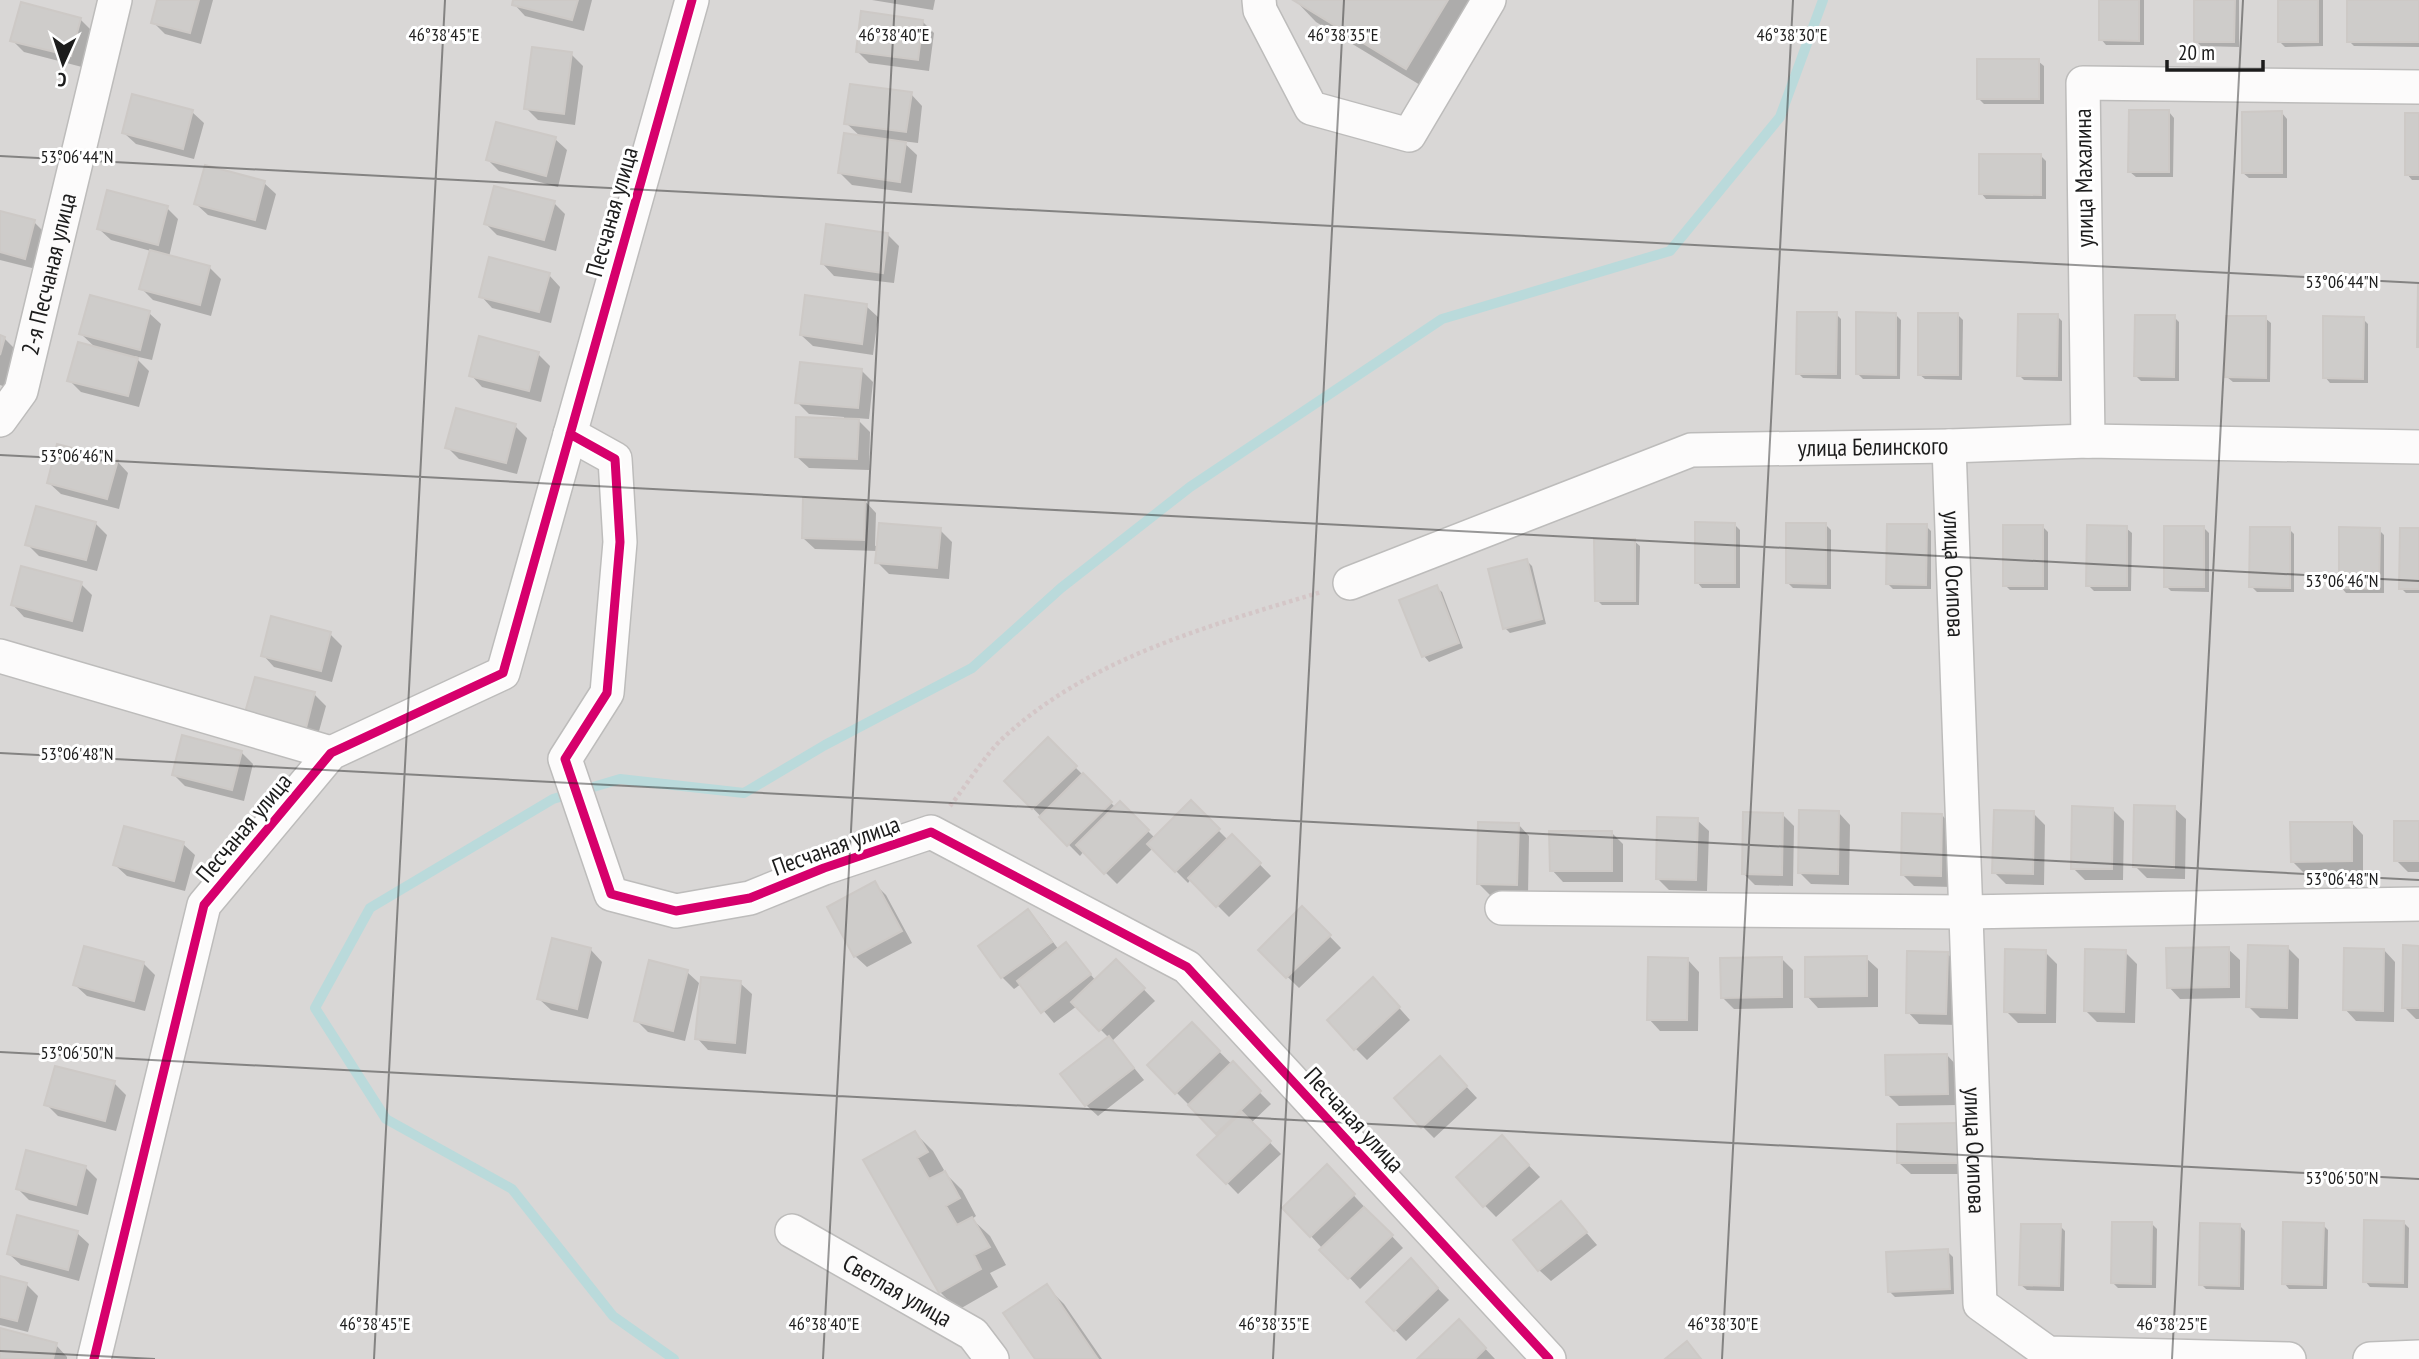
<svg xmlns="http://www.w3.org/2000/svg" width="2419" height="1359" font-family="'PT Sans Narrow',sans-serif">
<style>
.residential{fill:#d9d7d6}
.shadow{fill:#0003}
.lines{fill:none;stroke-linecap:round;stroke-linejoin:round}
.stream{stroke:#badadb;stroke-width:10}
.building{fill:#ceccca;stroke:#cdc9c6;stroke-width:2}
.minor-casing{stroke:#bdbcbb;stroke-width:36}
.path{stroke:#d4c6c7;stroke-width:4.5;stroke-dasharray:3.5 3.5;stroke-linecap:butt}
.minor{stroke:#fcfbfb;stroke-width:33}
.cycleway-casing{stroke:#fff;stroke-width:13}
.cycleway{stroke:#d6006c;stroke-width:9}
.ticks{fill:none;stroke:#1c1c1c;stroke-width:2;stroke-opacity:0.45}
.labels{text-anchor:middle;stroke-width:6;stroke-linejoin:round;paint-order:stroke}
.street-label{font-size:24px;fill:#1c1c1c;stroke:#fff}
.ticks-label{font-size:18px;text-anchor:middle;fill:#1c1c1c;stroke:#fff;stroke-width:6;stroke-linejoin:round;paint-order:stroke}
</style>
<rect width="100%" height="100%" fill="#eae7e5"/>
<path class="residential" d="M0,0H2419V1359H0Z"/>
<path class="shadow" d="M159,0H213L201,44L165,34L153,22Z
M515,0H592L584,31L525,16L514,4Z
M872,0H935L933,10Z
M1295,0H1485L1430,91L1316,22Z
M2101,0H2144V45H2106L2101,39Z
M2196,0H2239V47L2201,46L2196,41Z
M2280,0H2323V46L2285,47L2279,41Z
M2349,0H2419V47L2354,46L2349,41Z
M80,19L92,31L82,67L24,52L12,40Z
M922,21L934,33L929,71L869,63L857,51Z
M571,54L583,66L575,125L538,120L526,108Z
M2038,61L2044,66V104H1984L1979,99Z
M911,94L922,106L918,143L902,141L917,155L912,193L852,185L840,173L861,137L846,123Z
M192,112L204,123L194,159L136,144L124,133Z
M2169,112L2174,118L2173,177H2136L2130,172Z
M2282,113L2287,119V178H2249L2243,173Z
M2419,115V180H2412L2407,174Z
M555,139L567,150L558,187L499,171L488,160Z
M2041,156L2046,161V199H1986L1981,193Z
M264,183L276,194L266,230L208,215L196,204Z
M554,203L565,214L556,251L497,235L486,224Z
M167,208L178,219L169,257L209,267L221,279L211,316L153,300L141,288L151,251L111,240L99,229Z
M0,213L34,222L45,233L36,269L0,260Z
M888,235L899,246L894,283L834,276L823,264Z
M549,275L560,287L551,323L492,308L481,296Z
M866,306L878,317L873,355L813,346L801,335Z
M149,313L161,324L152,360L134,356L149,371L139,407L81,392L69,380L96,348L81,334Z
M1836,314L1841,319V379L1803,378L1798,373Z
M1895,314L1901,320L1900,379H1863L1857,373Z
M1958,315L1963,320L1962,380L1925,379L1919,374Z
M2057,316L2062,321V381L2024,380L2019,375Z
M2174,317L2179,322V381H2141L2136,376Z
M2265,318L2271,323L2270,382H2233L2227,377Z
M2363,319L2368,324V383H2330L2325,377Z
M0,337L4,338L16,350L6,387L0,385Z
M538,354L550,366L541,402L482,387L471,375Z
M861,370L873,382L869,419L856,418L870,432L869,470L809,468L797,457L844,420V417L809,414L797,402Z
M515,426L527,438L517,474L459,459L447,447Z
M117,461L128,473L119,509L61,494L49,483Z
M865,501L876,513L875,546L940,530L952,542L949,579L889,574L877,562L878,551L815,549L803,538Z
M95,523L107,535L97,571L39,556L27,544Z
M1734,524L1740,530V588H1702L1697,582Z
M1826,525L1831,530V589L1793,588L1788,583Z
M1926,526L1931,531V589H1893L1888,584Z
M2043,527L2048,532V590H2010L2005,585Z
M2126,528L2132,533L2131,591H2094L2088,585Z
M2204,528L2209,533V592L2171,591L2166,586Z
M2289,529L2294,534V592H2257L2251,586Z
M2379,530L2384,535V593H2346L2341,587Z
M2419,530V593H2406L2401,588Z
M1634,541L1640,546L1639,605H1602L1597,600Z
M1527,561L1532,566L1546,624L1510,633L1505,628Z
M81,584L92,595L83,632L24,617L13,605Z
M1436,587L1442,592L1463,648L1429,662L1424,656L1401,601Z
M330,634L342,646L332,682L274,667L263,655Z
M314,694L326,706L316,742L258,727Z
M1048,740L1116,808L1120,804L1155,838L1191,803L1228,840L1232,836L1271,876L1229,917L1191,879L1188,883L1153,848L1117,884L1084,851L1080,856L1006,781Z
M241,752L253,764L244,801L185,786L173,774Z
M2174,808L2186,819L2185,879L2147,878L2135,866Z
M2112,809L2124,821L2123,880H2085L2073,868Z
M1839,813L1850,825L1849,885L1811,884L1799,872Z
M2033,813L2045,825L2044,885L2006,884L1994,872Z
M1783,815L1794,826L1793,886L1755,885L1743,873Z
M1942,815L1953,827L1952,887L1914,886L1903,875Z
M1697,820L1709,831L1707,891L1669,890L1658,879Z
M2352,823L2363,835V872L2304,873L2292,861Z
M2419,823V872H2408L2396,860Z
M1518,824L1529,836L1528,896L1490,895L1479,884Z
M1611,832L1623,844V882H1563L1552,870Z
M183,844L195,855L185,891L127,876L115,865Z
M874,883L886,895L912,943L867,967L855,956Z
M1302,908L1341,948L1299,988L1260,950Z
M1028,912L1039,923L1059,950L1066,945L1096,981L1116,961L1155,1001L1112,1041L1144,1080L1098,1116L1086,1105L1109,1038L1077,1006L1054,1023L1021,984L1014,989L1002,977L980,946Z
M2287,947L2299,959L2298,1019L2260,1018L2248,1006Z
M2419,947V1019H2416L2404,1007Z
M2228,949L2240,960V998L2180,999L2169,987Z
M591,950L602,962L588,1019L551,1010L539,999Z
M2384,950L2395,962L2394,1022L2356,1021L2345,1009Z
M2045,952L2057,964L2056,1023H2018L2006,1011Z
M2125,952L2137,964L2135,1023L2097,1022L2086,1011Z
M1947,953L1958,965L1957,1025L1919,1024L1908,1012Z
M1866,958L1878,969V1007L1818,1008L1807,996Z
M1782,959L1793,970V1008L1734,1009L1722,997Z
M1688,960L1699,972L1698,1031H1660L1649,1019Z
M143,963L155,975L145,1011L87,996L75,985Z
M687,972L699,983L685,1041L648,1032L636,1020Z
M740,983L752,994L746,1054L708,1050L697,1038Z
M1384,991L1410,1020L1367,1060L1355,1048Z
M1192,1024L1271,1104L1251,1123L1281,1154L1238,1194L1200,1155L1220,1136L1149,1065Z
M1947,1055L1958,1067V1105L1899,1106L1887,1094Z
M1451,1070L1477,1098L1434,1138L1423,1127Z
M114,1083L126,1095L116,1131L58,1116L46,1104Z
M1958,1125L1970,1174H1911L1899,1163Z
M915,1133L933,1151L944,1170L943,1171L962,1190L976,1216L972,1219L990,1236L1006,1265L990,1273L998,1287L958,1310L940,1292L866,1161Z
M1513,1149L1540,1177L1496,1217L1458,1178Z
M85,1167L97,1179L88,1215L29,1200L18,1189Z
M1327,1167L1403,1248L1360,1289L1285,1208Z
M1561,1203L1597,1245L1551,1281L1539,1270Z
M2404,1223L2409,1228L2408,1288L2370,1287L2365,1281Z
M2152,1224L2157,1229L2156,1288H2118L2113,1283Z
M2323,1225L2328,1230L2327,1289H2289L2284,1283Z
M2060,1226L2065,1231L2064,1291L2027,1290L2021,1285Z
M2240,1226L2245,1231L2244,1290L2206,1289L2201,1284Z
M77,1233L89,1244L79,1281L21,1265L9,1254Z
M1947,1251L1953,1257L1954,1294L1895,1297L1889,1291Z
M1411,1261L1449,1300L1406,1341L1368,1302Z
M0,1277L26,1284L38,1296L28,1332L0,1325Z
M1046,1286L1064,1304L1102,1359H1037Z
M1459,1321L1495,1359H1420Z
M0,1330L56,1345L67,1357V1359H0Z"/>
<g class="lines">
<path class="stream" d="M674,1359L613,1316L512,1189L386,1119L315,1008L370,908L553,799L620,779L744,793L825,745L972,668L1061,588L1190,487L1442,319L1670,251L1780,117L1823,0"/>
</g>
<path class="building" d="M157,0H199L190,33L151,23Z
M513,0H578L572,20L512,5Z
M1293,0H1448L1406,69Z
M2099,0H2139V41L2099,40Z
M2194,0H2235L2234,42H2194Z
M2278,0H2318V42H2278Z
M2347,0H2419V42H2347Z
M21,2L81,18L71,56L10,41Z
M861,11L923,20L918,60L856,52Z
M532,47L572,52L564,114L524,109Z
M1977,59H2039V99H1977Z
M850,84L912,92L906,132L844,124Z
M132,94L193,110L183,149L122,133Z
M2129,110H2169V172H2128Z
M2282,111V173H2242V112Z
M2405,113H2419V175H2405Z
M496,122L556,137L546,176L486,160Z
M844,133L906,142L900,182L838,173Z
M1979,154H2041V195L1979,194Z
M205,165L265,181L255,220L194,204Z
M494,186L555,201L544,240L484,224Z
M107,190L168,206L158,245L97,229Z
M0,211L35,220L25,259L0,252Z
M826,224L888,233L883,273L821,264Z
M150,250L210,266L200,305L139,289Z
M489,257L550,273L539,312L479,297Z
M2418,285H2419V347H2417Z
M90,295L150,311L140,350L79,334Z
M805,295L867,304L862,344L800,335Z
M1797,312H1837L1836,374H1796Z
M1856,312L1896,313V375L1856,374Z
M1918,313H1958V375H1918Z
M2018,314H2058L2057,376H2017Z
M2135,315H2175L2174,377L2134,376Z
M2226,316H2266V378L2225,377Z
M2323,316L2364,317L2363,379L2323,378Z
M0,335L5,337L0,355Z
M479,336L539,352L529,391L469,376Z
M78,342L138,358L128,396L67,381Z
M800,362L862,369L858,408L795,403Z
M456,408L516,424L506,463L445,448Z
M796,417L859,419L857,459L795,457Z
M57,444L118,460L107,499L47,483Z
M803,498L865,500L864,540L802,538Z
M36,506L96,522L86,560L25,545Z
M1695,522L1735,523V583H1695Z
M879,523L941,528L937,568L875,563Z
M1786,523H1826V584L1786,583Z
M1887,524H1927L1926,585L1886,584Z
M2003,525H2043V586H2003Z
M2087,525L2127,526V586H2086Z
M2164,526H2204V587H2164Z
M2250,527H2290V588L2249,587Z
M2339,527L2380,528L2379,589L2339,588Z
M2400,528H2419V589H2399Z
M1594,539H1635V601H1595Z
M1527,559L1542,619L1503,629L1488,569Z
M21,566L82,582L72,621L11,605Z
M1437,585L1459,643L1422,657L1399,600Z
M271,616L331,632L321,671L261,656Z
M255,677L315,692L305,732L244,716Z
M182,735L242,751L232,790L172,775Z
M1048,737L1077,766L1032,809L1004,781Z
M1083,773L1112,802L1067,846L1039,817Z
M1191,800L1220,829L1175,872L1147,844Z
M1120,801L1149,830L1104,874L1076,845Z
M2134,805L2175,806L2174,868L2133,867Z
M2072,806L2113,808L2112,869H2071Z
M1799,810L1839,811L1838,874L1798,873Z
M1994,810L2034,811L2033,874L1992,873Z
M1743,812L1783,813L1782,875L1742,874Z
M1902,813L1942,814L1941,876L1901,875Z
M1657,817L1698,818L1696,880L1656,879Z
M2394,821H2419V861H2394Z
M1478,822L1519,823L1517,885L1477,884Z
M2290,822H2352V861L2291,862Z
M124,826L184,842L174,881L113,865Z
M1549,831H1612V871H1550Z
M1232,834L1261,863L1216,907L1188,878Z
M875,881L902,931L854,957L827,907Z
M1302,906L1331,935L1286,978L1258,950Z
M1028,909L1052,942L1001,978L978,946Z
M552,938L591,948L577,1009L537,999Z
M1066,942L1091,974L1041,1013L1017,981Z
M2248,945L2288,946L2287,1008L2246,1007Z
M2403,945L2419,946V1008H2402Z
M84,946L144,962L134,1001L73,985Z
M2229,947V987L2167,988L2166,948Z
M2344,948L2384,949L2383,1011L2343,1010Z
M2005,949L2046,950L2045,1013L2004,1012Z
M2085,949L2126,950L2124,1012L2084,1011Z
M1907,951L1948,952L1946,1014L1906,1013Z
M1867,956V996L1805,997V957Z
M1648,957L1688,958L1687,1020H1647Z
M1782,957V997L1721,998L1720,958Z
M1116,959L1145,988L1099,1031L1071,1002Z
M649,960L688,970L673,1031L634,1021Z
M701,977L741,981L735,1043L695,1039Z
M1373,977L1400,1007L1354,1050L1327,1020Z
M1192,1022L1220,1051L1175,1094L1147,1065Z
M1109,1036L1134,1068L1085,1106L1060,1074Z
M1947,1054L1948,1094L1886,1095L1885,1055Z
M1440,1056L1467,1086L1421,1128L1394,1098Z
M1233,1061L1261,1091L1216,1134L1188,1105Z
M55,1066L115,1081L105,1121L44,1105Z
M1242,1112L1271,1141L1226,1184L1197,1155Z
M1959,1123V1163H1897V1124Z
M915,1131L928,1152L917,1158L929,1179L945,1171L960,1198L946,1206L957,1225L972,1217L990,1247L974,1255L981,1269L939,1293L863,1160Z
M1502,1135L1529,1165L1483,1207L1456,1177Z
M26,1150L86,1166L76,1205L16,1189Z
M1327,1164L1355,1194L1310,1237L1282,1208Z
M1561,1201L1587,1232L1538,1271L1513,1240Z
M1364,1207L1393,1235L1348,1279L1319,1250Z
M17,1215L78,1231L68,1270L7,1254Z
M2364,1220L2404,1221L2403,1283L2363,1282Z
M2112,1222H2152L2151,1284L2111,1283Z
M2283,1222L2324,1223L2322,1285L2282,1284Z
M2200,1223L2240,1224L2239,1286L2199,1285Z
M2021,1224H2061L2059,1286L2019,1285Z
M1948,1249L1950,1289L1888,1292L1886,1252Z
M1411,1258L1438,1288L1394,1331L1366,1302Z
M0,1276L27,1283L17,1321L0,1317Z
M1047,1284L1098,1359H1035L1003,1313Z
M1459,1319L1486,1348L1475,1359H1417Z
M0,1328L57,1343L53,1359H0Z
M1687,1341L1701,1359H1665Z"/>
<g class="lines">
<defs>
<g id="minor">
<path d="M1259,0L1260,10L1311,108L1409,135L1489,0"/>
<path id="s1" d="M0,420L21,391L115,0"/>
<path d="M570,434L615,459L620,542L607,693L565,759L611,894L676,911L750,898L824,868L931,832L1187,967L1549,1359"/>
<path d="M2088,441L2083,83L2419,87"/>
<path id="s2" d="M1949,446L1980,1304L2048,1353L2289,1359"/>
<path id="s3" d="M1350,583L1691,450L1949,446L2088,441L2419,447"/>
<path d="M0,656L331,753"/>
<path d="M1502,908L1965,912L2419,904"/>
<path id="s4" d="M792,1231L973,1334L992,1359"/>
<path d="M94,1359L204,905L331,753L503,673L692,0"/>
<path d="M2370,1359L2419,1357"/>
</g>
</defs>
<use href="#minor" class="minor-casing"/>
<path class="path" d="M950,806C966,786 985,755 1003,738C1091,657 1209,626 1321,592"/>
<use href="#minor" class="minor"/>
<defs>
<path id="cycleway" d="M570,434L615,459L620,542L607,693L565,759L611,894L676,911L750,898L824,868L931,832L1187,967L1549,1359
M94,1359L204,905L331,753L503,673L692,0"/>
</defs>
<use href="#cycleway" class="cycleway-casing"/>
<use href="#cycleway" class="cycleway"/>
</g>
<path class="ticks" d="M0,156L2419,283M0,455L2419,581M0,753L2419,880M0,1052L2419,1179M0,1351L155,1359M374,1359L445,0M823,1359L895,0M1273,1359L1344,0M1722,1359L1793,0M2172,1359L2243,0"/>
<g class="labels">
<g class="street-label">
<text transform="translate(2084 178) rotate(-91)" y="8">улица Махалина</text>
<text transform="translate(612 212) rotate(-74)" y="8">Песчаная улица</text>
<text dy="8" stroke="none"><textPath href="#s1" startOffset="156">2-я Песчаная улица</textPath></text>
<text dy="8" stroke="none"><textPath href="#s3" startOffset="548">улица Белинского</textPath></text>
<text dy="8" stroke="none"><textPath href="#s2" startOffset="128">улица Осипова</textPath></text>
<text transform="translate(244 828) rotate(-50)" y="8">Песчаная улица</text>
<text transform="translate(836 846) rotate(-20)" y="8">Песчаная улица</text>
<text transform="translate(1354 1120) rotate(47)" y="8">Песчаная улица</text>
<text dy="8" stroke="none"><textPath href="#s2" startOffset="705">улица Осипова</textPath></text>
<text dy="8" stroke="none"><textPath href="#s4" startOffset="121">Светлая улица</textPath></text>
</g>
</g>
<g class="ticks-label">
<text x="444" y="41">46°38'45"E</text>
<text x="894" y="41">46°38'40"E</text>
<text x="1343" y="41">46°38'35"E</text>
<text x="1792" y="41">46°38'30"E</text>
<text x="77" y="163">53°06'44"N</text>
<text x="2342" y="288">53°06'44"N</text>
<text x="77" y="462">53°06'46"N</text>
<text x="2342" y="587">53°06'46"N</text>
<text x="77" y="760">53°06'48"N</text>
<text x="2342" y="885">53°06'48"N</text>
<text x="77" y="1059">53°06'50"N</text>
<text x="2342" y="1184">53°06'50"N</text>
<text x="375" y="1330">46°38'45"E</text>
<text x="824" y="1330">46°38'40"E</text>
<text x="1274" y="1330">46°38'35"E</text>
<text x="1723" y="1330">46°38'30"E</text>
<text x="2172" y="1330">46°38'25"E</text>
</g>
<g transform="translate(63 63) rotate(183)" stroke="#ffffff" stroke-width="5" paint-order="stroke">
<path d="M0-5L12 26L0 18L-12 26Z" fill="#1c1c1c"/>
<text y="-10" font-size="19" font-weight="bold" text-anchor="middle" fill="#1c1c1c">С</text>
</g>
<path d="M2167 60v10h96v-10" fill="none" stroke="#1c1c1c" stroke-width="3.5"/>
<text x="2178" y="60" font-size="21" fill="#1c1c1c" stroke="#ffffff" stroke-width="5" paint-order="stroke">20 m</text>
</svg>
